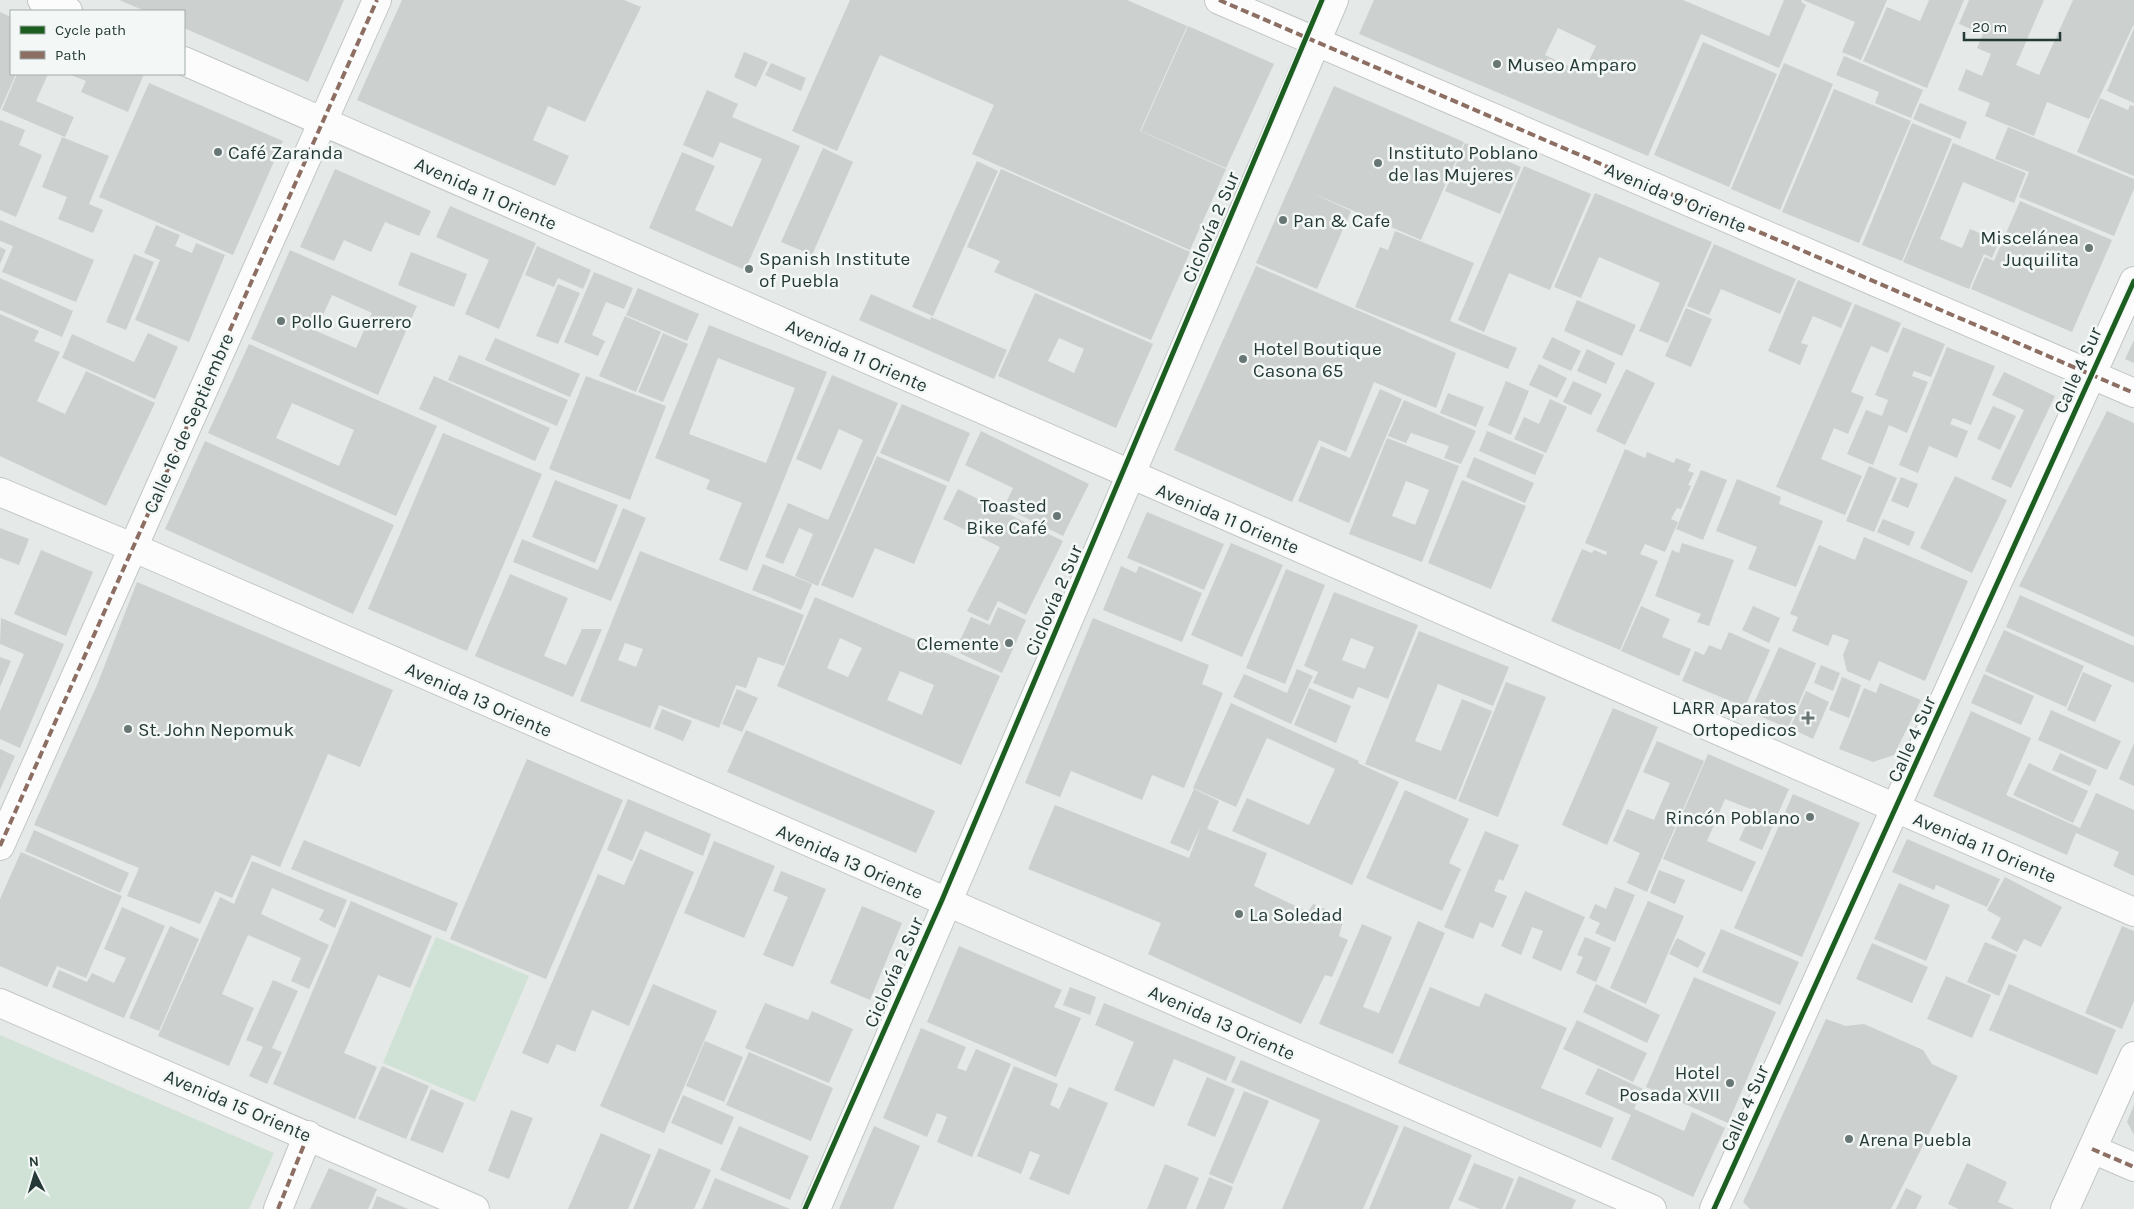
<svg xmlns="http://www.w3.org/2000/svg" width="2134" height="1209" font-family="Karla,sans-serif">
<style>
.green{fill:#d0e1d6}
.building{fill:#ccd1cf;fill-rule:evenodd}
.lines{fill:none;stroke-linecap:round;stroke-linejoin:round}
.street-casing{stroke:#c2c6c4;stroke-width:30}
.secondary-casing{stroke:#c1c7c5;stroke-width:30}
.street{stroke:#fbfcfb;stroke-width:28}
.secondary{stroke:#fbfcfb;stroke-width:28}
.quiet{stroke:#8d6e63;stroke-width:4;stroke-dasharray:8 4;stroke-linecap:butt}
.cycleway-casing{stroke:#f3f8f6;stroke-width:8}
.cycleway{stroke:#1b5e20;stroke-width:5}
.poi-dot{fill:#687775;stroke:#f3f8f6;stroke-width:2}
.labels{text-anchor:middle;stroke-width:5;stroke-linejoin:round;paint-order:stroke}
.poi-label{font-size:19px;fill:#253a37;stroke:#f3f8f6;text-anchor:start}
.street-label{font-size:19px;fill:#253a37;stroke:#f3f8f6}
</style>
<rect width="100%" height="100%" fill="#e5e9e7"/>
<path class="green" d="M436,937L529,976L475,1102L383,1063Z
M0,1035L274,1153L249,1209H0Z"/>
<path class="building" d="M119,0H344L308,82L184,28V11H145Z
M402,0H624L641,7L585,122L548,106L533,140L569,156L555,186L357,100Z
M850,0H1127L1187,26L1140,131L1226,169L1190,250L972,154L994,105L880,55L837,151L792,131Z
M1374,0H1683L1769,36L1784,0H1802L1801,2L1806,5L1779,68L1701,34L1648,156L1359,34ZM1558,28L1596,46L1583,73L1545,55Z
M1803,0H1887L1861,60L1842,52L1855,22Z
M1929,0H1964L1927,88L1863,61L1887,7L1920,21Z
M1969,0H2044L2016,65L2039,75L2073,0H2134V24L2089,119L2047,102L2034,136L1985,116L1990,103L1958,90L1966,69L1982,76L1991,54L1977,48L1983,34L1959,24Z
M0,12L11,17V74H16L0,110Z
M1188,26L1274,64L1226,168L1141,131Z
M2134,28V103L2107,91Z
M1703,42L1777,74L1729,187L1654,155Z
M744,52L768,62L756,87L734,77Z
M1844,56L1923,90L1911,118L1875,103L1879,92L1836,75Z
M771,63L806,78L801,91L765,75Z
M1784,63L1833,84L1780,210L1731,189Z
M17,74H48L36,101L74,117L65,137L2,110Z
M68,74H144L128,112L81,92L86,81Z
M149,83L283,141L233,255L99,197Z
M1334,86L1464,142L1421,240L1310,192L1351,211L1317,289L1256,263Z
M1834,89L1911,121L1859,243L1782,212Z
M707,90L738,104L732,117L800,146L745,270L649,228L682,152L715,166L695,210L732,227L762,159L720,142L713,158L683,145Z
M2100,98L2128,110L2130,105L2134,106V176L2077,152Z
M1920,103L1967,122L1960,139L1913,119Z
M0,120L25,130L19,145L42,155L16,217L0,210Z
M1912,123L1952,139L1902,261L1862,245Z
M2008,127L2134,179V189L2114,236L2019,197L2029,172L1995,159Z
M62,137L109,156L89,204L103,210L93,233L58,219L67,197L42,187Z
M1465,143L1521,167L1500,214L1445,191Z
M1953,143L2026,173L2014,203L1963,182L1940,239L1962,248L1970,229L1999,241L1992,258L1984,254L1969,289L1903,262Z
M823,148L853,162L812,255L781,242Z
M977,161L998,171L933,316L912,307Z
M1524,166L1591,194L1550,290L1509,273L1484,332L1458,320Z
M335,169L431,211L419,236L385,222L371,252L344,240L334,261L300,247Z
M1001,169L1190,252L1151,340L994,272L1000,261L967,247Z
M1595,193L1712,242L1668,343L1639,331L1660,283L1599,257L1581,298L1554,287Z
M2020,201L2112,240L2072,332L1971,289L1985,257L1994,261Z
M450,206L536,243L499,329L465,314L489,260L436,237Z
M0,220L94,260L76,302L2,272L13,246L0,241Z
M156,225L180,235L175,246L192,253L196,243L225,255L189,342L135,320L160,260L144,253Z
M1395,231L1474,263L1450,321L1517,348L1508,369L1355,307L1380,247L1388,250Z
M1714,244L1796,279L1780,314L1721,289L1709,315L1687,306Z
M537,246L591,270L583,289L558,278L554,287L525,275Z
M0,247L6,250L0,264Z
M290,250L417,306L378,395L251,339ZM332,295L372,313L356,348L316,331Z
M411,252L467,274L454,307L398,285Z
M134,254L154,262L126,330L106,322Z
M1256,266L1456,353L1436,408L1374,382L1346,452L1319,440L1292,502L1174,450Z
M594,272L633,288L624,309L606,302L592,335L605,341L598,356L564,342Z
M0,278L73,311L62,337L0,310Z
M1798,280L1852,303L1841,328L1813,316L1801,343L1808,345L1800,365L1768,351Z
M558,284L580,293L558,344L536,336Z
M638,288L699,314L687,341L626,315Z
M1035,293L1153,344L1116,428L998,376ZM1059,338L1084,349L1074,373L1048,361Z
M871,294L930,320L931,317L1007,350L994,379L859,320Z
M1577,300L1636,325L1622,356L1564,331Z
M1855,304L1901,323L1888,353L1871,346L1851,392L1864,397L1848,434L1834,428L1821,459L1862,476L1845,515L1776,487Z
M1686,308L1712,319L1691,367L1665,356Z
M0,314L39,331L34,341L60,352L37,401L65,414L86,371L155,403L106,506L0,456Z
M625,316L661,332L636,392L599,376Z
M709,325L827,372L747,571L719,560L742,503L706,489L710,480L655,458ZM718,358L795,388L766,463L689,434Z
M1903,327L1945,344L1931,377L1914,371L1912,376L1928,382L1907,433L1889,425L1873,465L1847,454L1866,410L1882,416L1888,400L1875,395Z
M148,333L178,347L155,399L62,358L72,334L134,362Z
M663,333L688,344L663,402L638,392Z
M1552,337L1581,351L1571,371L1542,358Z
M495,338L580,374L570,397L485,360Z
M2134,340V363L2125,359Z
M249,344L437,426L396,516L208,433ZM292,403L354,430L339,466L276,438Z
M1947,347L1995,366L1971,425L1953,418L1950,424L1968,431L1957,458L1929,446L1918,473L1899,465Z
M1587,349L1615,363L1606,384L1577,371Z
M459,355L568,400L557,426L448,380Z
M1539,364L1567,378L1557,398L1529,385Z
M1626,369L1655,383L1625,445L1596,431Z
M2004,372L2055,396L2011,488L1991,479L2024,410L1992,395Z
M832,375L898,403L818,586L795,576L813,534L799,528L783,564L765,557L788,503L828,520L863,440L839,429L821,470L796,459Z
M434,376L550,428L535,461L419,409Z
M586,376L666,406L630,500L549,469Z
M1506,381L1529,391L1511,435L1488,425Z
M1573,381L1602,394L1591,415L1563,402Z
M1380,389L1402,399L1349,523L1298,501L1321,446L1350,458Z
M1448,393L1484,407L1476,427L1440,413Z
M1550,399L1567,407L1546,453L1514,439L1524,417L1539,424Z
M1404,400L1476,431L1461,464L1444,458L1449,446L1411,433L1406,443L1388,436Z
M902,404L970,433L949,482L880,453Z
M1993,406L2016,416L2000,450L1977,439Z
M2107,411L2134,423V637L2019,586Z
M981,431L1089,484L1063,536L1004,507L1013,488L965,465Z
M1487,431L1544,455L1535,475L1479,451Z
M443,433L542,474L467,651L368,609Z
M1387,438L1459,466L1422,562L1349,534ZM1406,481L1429,490L1415,525L1392,516Z
M205,441L394,525L353,614L165,529Z
M1625,449L1645,458L1647,452L1674,463L1676,458L1691,464L1688,471L1694,473L1688,485L1691,486L1681,509L1677,508L1671,519L1678,522L1665,552L1645,544L1640,554L1658,561L1620,650L1551,621L1582,549L1592,553L1594,550L1606,555L1607,552L1585,543Z
M877,456L947,486L914,564L875,548L853,598L821,585Z
M1474,457L1534,483L1525,503L1466,477Z
M1869,466L1897,478L1874,532L1846,521Z
M1701,470L1727,480L1703,540L1676,529Z
M1955,476L2007,500L1972,573L1920,548Z
M1901,477L1918,484L1908,508L1891,501Z
M1737,479L1781,497L1779,504L1823,521L1796,587L1748,569L1757,547L1716,531Z
M555,480L618,505L595,563L532,537Z
M1462,480L1526,506L1491,589L1428,563Z
M958,489L1063,541L1026,615L998,601L988,621L967,611L1000,547L943,519Z
M623,508L646,518L611,601L513,562L522,539L598,570Z
M1147,512L1224,544L1204,590L1127,558Z
M1883,519L1915,532L1909,546L1877,532Z
M0,528L29,539L19,565L0,558Z
M1864,537L1968,581L1925,681L1879,661L1870,681L1847,671L1843,655L1849,640L1833,634L1828,646L1792,631L1798,617L1790,614L1819,545L1855,560Z
M1231,543L1283,565L1242,657L1191,635Z
M1682,543L1734,560L1709,626L1697,622L1701,614L1655,596L1672,550L1679,553Z
M41,550L93,572L66,636L14,614Z
M640,551L804,615L784,666L758,657L746,688L736,685L719,728L659,705L650,728L580,701ZM625,643L643,649L636,667L618,660Z
M763,564L812,584L801,610L752,590Z
M1121,566L1136,573L1139,566L1202,593L1182,642L1103,610Z
M1286,569L1325,585L1285,684L1246,668Z
M510,574L568,598L544,656L566,665L582,629H602L573,697L475,656Z
M137,582L393,690L360,767L328,754L280,867L252,855L232,898L215,891L200,924L127,896L139,868L34,825L97,685Z
M1334,592L1418,625L1388,699L1358,687L1353,699L1313,683L1318,672L1304,666ZM1351,638L1374,647L1365,669L1342,660Z
M2020,595L2134,646V683L2006,627Z
M815,597L1000,676L961,765L777,686ZM840,638L862,648L848,677L827,668ZM900,671L934,685L922,715L887,700Z
M1641,606L1670,619L1662,637L1691,649L1679,676L1621,651Z
M1753,606L1780,618L1769,643L1742,630Z
M998,607L1026,620L1002,673L955,651L971,617L990,625Z
M1,618L64,644L20,748L0,739V711L24,654L0,644Z
M1093,618L1209,665L1202,684L1223,693L1184,788L1152,775L1142,800L1071,771L1060,797L1025,783Z
M2004,630L2084,666L2066,707L1985,671Z
M1419,631L1509,667L1493,706L1438,684L1415,741L1441,751L1462,699L1492,711L1456,800L1365,764Z
M1729,632L1770,650L1745,707L1682,681L1695,651L1704,655L1709,645L1721,650Z
M1779,647L1816,663L1788,728L1750,712Z
M0,657L11,661L0,687Z
M1821,665L1840,673L1833,691L1814,683Z
M1297,669L1313,676L1291,724L1233,697L1244,674L1287,693Z
M2083,672L2112,685L2095,722L2067,710Z
M1984,674L2034,696L2021,725L1971,703Z
M1842,677L1861,685L1849,718L1829,710Z
M1506,682L1546,697L1498,817L1458,801Z
M1880,683L1921,700L1894,755L1873,762L1839,749L1864,688L1876,693Z
M1309,688L1351,706L1336,743L1294,725Z
M737,689L758,698L742,732L722,724Z
M1806,691L1829,702L1813,739L1790,728Z
M1231,703L1359,761L1358,763L1399,782L1352,885L1232,831L1247,798L1309,825L1335,769L1267,738L1236,807L1193,788Z
M1613,708L1658,727L1607,845L1562,825Z
M662,709L692,721L683,741L654,729Z
M2051,710L2121,741L2107,770L2038,740Z
M1971,711L2031,738L2006,795L2080,828L2096,793L2134,810V876L2113,866L2119,852L2076,833L2067,855L1933,796Z
M746,730L935,811L916,853L727,772Z
M1657,741L1704,761L1647,892L1627,883L1640,853L1613,841L1627,809L1654,820L1670,783L1643,772Z
M2134,743V786L2119,779Z
M0,749L15,756L0,790Z
M2060,753L2097,770L2090,786L2052,770Z
M1708,754L1789,789L1762,850L1739,840L1753,810L1725,799L1707,841L1756,862L1742,892L1663,859Z
M527,759L623,800L546,979L450,939Z
M2029,763L2088,791L2073,823L2013,795Z
M1194,789L1219,801L1207,829L1267,853L1254,886L1308,912L1313,904L1344,917L1339,936L1348,940L1332,977L1325,975L1301,1024L1148,954L1161,923L1028,869L1055,805L1189,858L1201,826L1189,851L1170,843Z
M1405,790L1469,819L1449,863L1461,869L1442,911L1366,878Z
M1793,794L1860,823L1802,957L1734,928Z
M628,799L711,834L703,856L645,831L632,861L607,850Z
M34,830L129,873L120,893L25,851Z
M1485,831L1519,845L1503,881L1499,879L1494,891L1507,896L1493,928L1480,922L1473,939L1444,927Z
M1907,839L2000,879L1987,907L1936,885L1934,890L1892,872Z
M304,840L458,903L446,932L291,869Z
M714,841L775,866L744,938L684,913Z
M640,849L694,872L629,1026L592,1010L575,1052L557,1044L548,1064L522,1053L598,874L624,885Z
M21,852L122,896L86,978L57,966L47,987L0,966V899Z
M252,861L347,900L335,928L319,920L324,910L272,888L261,914L329,945L309,989L291,981L301,958L248,935L222,994L254,1008L229,1066L158,1036L220,897L234,904Z
M1659,870L1685,880L1675,904L1650,893Z
M781,871L826,889L793,967L763,955L788,897L773,891Z
M2005,877L2062,907L2041,947L2024,939L2017,952L1991,938L2001,918L1987,910Z
M1899,883L1950,905L1926,961L1874,939Z
M1615,887L1635,895L1615,942L1595,933L1600,923L1589,918L1595,904L1606,909Z
M1525,891L1585,917L1561,971L1532,958L1543,931L1532,927L1521,955L1501,946Z
M351,901L432,936L410,988L378,975L344,1053L377,1067L355,1119L273,1084Z
M1648,901L1684,916L1646,1004L1610,988Z
M862,906L902,923L870,1000L830,983Z
M122,907L165,926L124,1018L52,987L59,970L87,982L92,973L114,983L126,958L104,949Z
M1418,921L1445,933L1393,1054L1319,1024L1362,924L1392,937L1363,1007L1379,1013Z
M170,926L199,939L159,1031L129,1018Z
M2122,926L2134,931V1001L2122,1029L2085,1013Z
M1721,929L1799,962L1780,1005L1702,972Z
M1585,937L1611,948L1596,982L1576,973L1583,957L1577,955Z
M1677,938L1706,953L1698,968L1669,954Z
M1985,942L2017,955L1999,996L1967,982Z
M1872,943L1928,967L1912,1003L1856,979Z
M959,946L1062,990L1054,1007L1081,1018L1056,1077L927,1022Z
M1946,976L1991,995L1972,1038L1927,1019Z
M1694,977L1776,1012L1728,1123L1646,1087Z
M273,980L298,991L272,1048L282,1052L267,1084L249,1076L263,1047L246,1040Z
M653,984L717,1011L664,1133L600,1106Z
M1596,984L1660,1015L1647,1043L1583,1012Z
M2009,984L2116,1030L2097,1075L1989,1030Z
M1070,987L1096,997L1090,1015L1063,1005Z
M1430,987L1479,1007L1485,993L1567,1028L1541,1088L1614,1118L1601,1148L1398,1063Z
M765,1003L808,1020L812,1011L853,1029L829,1083L745,1048Z
M1104,1003L1236,1057L1226,1081L1174,1059L1154,1107L1114,1090L1134,1042L1095,1025Z
M1826,1019L1846,1026L1864,1024L1923,1050L1932,1064L1958,1076L1891,1209H1750L1743,1202Z
M1577,1020L1647,1053L1633,1082L1563,1049Z
M921,1028L966,1047L957,1068L966,1071L976,1049L1011,1064L972,1157L937,1142L947,1117L937,1113L927,1137L883,1118Z
M705,1041L743,1057L724,1102L686,1086Z
M749,1052L833,1088L811,1141L726,1105Z
M1241,1060L1399,1126L1363,1209H1282L1320,1120L1231,1082Z
M382,1066L429,1086L406,1139L358,1119Z
M1014,1066L1058,1084L1050,1105L1059,1109L1069,1087L1108,1103L1069,1195L1029,1179L1040,1155L1030,1151L1021,1174L977,1156Z
M1598,1068L1643,1089L1634,1109L1684,1131L1692,1112L1725,1128L1693,1197L1611,1159L1631,1115L1585,1094Z
M1207,1077L1235,1089L1215,1137L1187,1125Z
M431,1089L464,1103L443,1153L410,1140Z
M1244,1091L1269,1101L1233,1184L1209,1174Z
M683,1095L734,1117L722,1145L671,1123Z
M2134,1105V1135L2127,1122Z
M511,1110L533,1118L509,1179L488,1171Z
M739,1126L809,1156L790,1200L720,1170Z
M874,1126L920,1146L893,1209H839Z
M1404,1126L1472,1155L1449,1209H1369Z
M601,1133L651,1155L628,1209H568Z
M659,1148L711,1170L694,1209H633Z
M1474,1163L1514,1179L1502,1209H1480L1458,1200Z
M1967,1163L2007,1182L1998,1202L2014,1209H1958L1948,1204Z
M1165,1164L1199,1178L1186,1209H1147Z
M329,1168L377,1189L368,1209H310Z
M1519,1176L1576,1200L1572,1209H1505Z
M1209,1177L1233,1187L1224,1209H1196Z
M715,1178L790,1209H702Z
M1906,1188L1922,1196L1916,1209H1896Z
M377,1196L408,1209H372Z"/>
<g class="lines">
<defs>
<path id="street" d="M42,0L68,11
M1219,0L2134,393
M184,61L2134,912
M0,492L132,547L1652,1209
M0,846L377,0
M0,1003L475,1209
M2092,1149L2134,1167
M278,1209L308,1135
M1714,1209L2134,281
M2065,1209L2134,1056"/>
<path id="secondary" d="M816,1209L1334,0"/>
</defs>
<use href="#street" class="street-casing"/>
<use href="#secondary" class="secondary-casing"/>
<use href="#street" class="street"/>
<use href="#secondary" class="secondary"/>
<path class="quiet" d="M1219,0L2134,393
M0,846L377,0
M2092,1149L2134,1167
M278,1209L308,1135"/>
<defs>
<path id="cycleway" d="M805,1209L942,900L1322,0
M1714,1209L2134,281"/>
</defs>
<use href="#cycleway" class="cycleway-casing"/>
<use href="#cycleway" class="cycleway"/>
</g>
<g class="poi-dot">
<circle cx="1497" cy="64" r="5"/>
<circle cx="218" cy="152" r="5"/>
<circle cx="1378" cy="163" r="5"/>
<circle cx="1283" cy="220" r="5"/>
<circle cx="2089" cy="248" r="5"/>
<circle cx="749" cy="269" r="5"/>
<circle cx="281" cy="321" r="5"/>
<circle cx="1243" cy="359" r="5"/>
<circle cx="1057" cy="516" r="5"/>
<circle cx="1009" cy="643" r="5"/>
<path d="M1805.5 710.5h5v5h5v5h-5v5h-5v-5h-5v-5h5z"/>
<circle cx="128" cy="729" r="5"/>
<circle cx="1810" cy="817" r="5"/>
<circle cx="1239" cy="914" r="5"/>
<circle cx="1730" cy="1083" r="5"/>
<circle cx="1849" cy="1139" r="5"/>
</g>
<g class="labels">
<g class="poi-label">
<text x="1507" y="71">Museo Amparo</text>
<text x="228" y="159">Café Zaranda</text>
<text x="1388" y="159">Instituto Poblano<tspan x="1388" dy="22">de las Mujeres</tspan></text>
<text x="1293" y="227">Pan &amp; Cafe</text>
<text x="2079" y="244" text-anchor="end">Miscelánea<tspan x="2079" dy="22">Juquilita</tspan></text>
<text x="759" y="265">Spanish Institute<tspan x="759" dy="22">of Puebla</tspan></text>
<text x="291" y="328">Pollo Guerrero</text>
<text x="1253" y="355">Hotel Boutique<tspan x="1253" dy="22">Casona 65</tspan></text>
<text x="1047" y="512" text-anchor="end">Toasted<tspan x="1047" dy="22">Bike Café</tspan></text>
<text x="999" y="650" text-anchor="end">Clemente</text>
<text x="1797" y="714" text-anchor="end">LARR Aparatos<tspan x="1797" dy="22">Ortopedicos</tspan></text>
<text x="138" y="736">St. John Nepomuk</text>
<text x="1800" y="824" text-anchor="end">Rincón Poblano</text>
<text x="1249" y="921">La Soledad</text>
<text x="1720" y="1079" text-anchor="end">Hotel<tspan x="1720" dy="22">Posada XVII</tspan></text>
<text x="1859" y="1146">Arena Puebla</text>
</g>
<g class="street-label">
<text transform="translate(486 193) rotate(24)" y="7">Avenida 11 Oriente</text>
<text transform="translate(1676 197) rotate(23)" y="7">Avenida 9 Oriente</text>
<text transform="translate(1210 227) rotate(-67)" y="7">Ciclovía 2 Sur</text>
<text transform="translate(857 355) rotate(24)" y="7">Avenida 11 Oriente</text>
<text transform="translate(2077 370) rotate(-66)" y="7">Calle 4 Sur</text>
<text transform="translate(188 423) rotate(-66)" y="7">Calle 16 de Septiembre</text>
<text transform="translate(1228 518) rotate(23)" y="7">Avenida 11 Oriente</text>
<text transform="translate(1053 600) rotate(-67)" y="7">Ciclovía 2 Sur</text>
<text transform="translate(479 699) rotate(24)" y="7">Avenida 13 Oriente</text>
<text transform="translate(1911 739) rotate(-66)" y="7">Calle 4 Sur</text>
<text transform="translate(1985 847) rotate(23)" y="7">Avenida 11 Oriente</text>
<text transform="translate(850 861) rotate(24)" y="7">Avenida 13 Oriente</text>
<text transform="translate(893 972) rotate(-66)" y="7">Ciclovía 2 Sur</text>
<text transform="translate(1222 1022) rotate(24)" y="7">Avenida 13 Oriente</text>
<text transform="translate(238 1105) rotate(23)" y="7">Avenida 15 Oriente</text>
<text transform="translate(1744 1108) rotate(-66)" y="7">Calle 4 Sur</text>
</g>
</g>
<rect x="10" y="10" width="175" height="65" fill="#f3f8f6" stroke="#a1acaa"/>
<rect x="20" y="26" width="25" height="8" fill="#1b5e20" stroke="#a1acaa"/>
<text x="55" y="35" font-size="15" fill="#253a37">Cycle path</text>
<rect x="20" y="51" width="25" height="8" fill="#8d6e63" stroke="#a1acaa"/>
<text x="55" y="60" font-size="15" fill="#253a37">Path</text>
<g transform="translate(35 1174) rotate(355)" stroke="#f3f8f6" stroke-width="4" paint-order="stroke">
<path d="M0-4L9 19L0 12L-9 19Z" fill="#253a37"/>
<text y="-8" font-size="14" font-weight="bold" text-anchor="middle" fill="#253a37">N</text>
</g>
<path d="M1964 32v8h96v-8" fill="none" stroke="#253a37" stroke-width="2.5"/>
<text x="1972" y="32" font-size="15" fill="#253a37" stroke="#f3f8f6" stroke-width="4" paint-order="stroke">20 m</text>
</svg>
